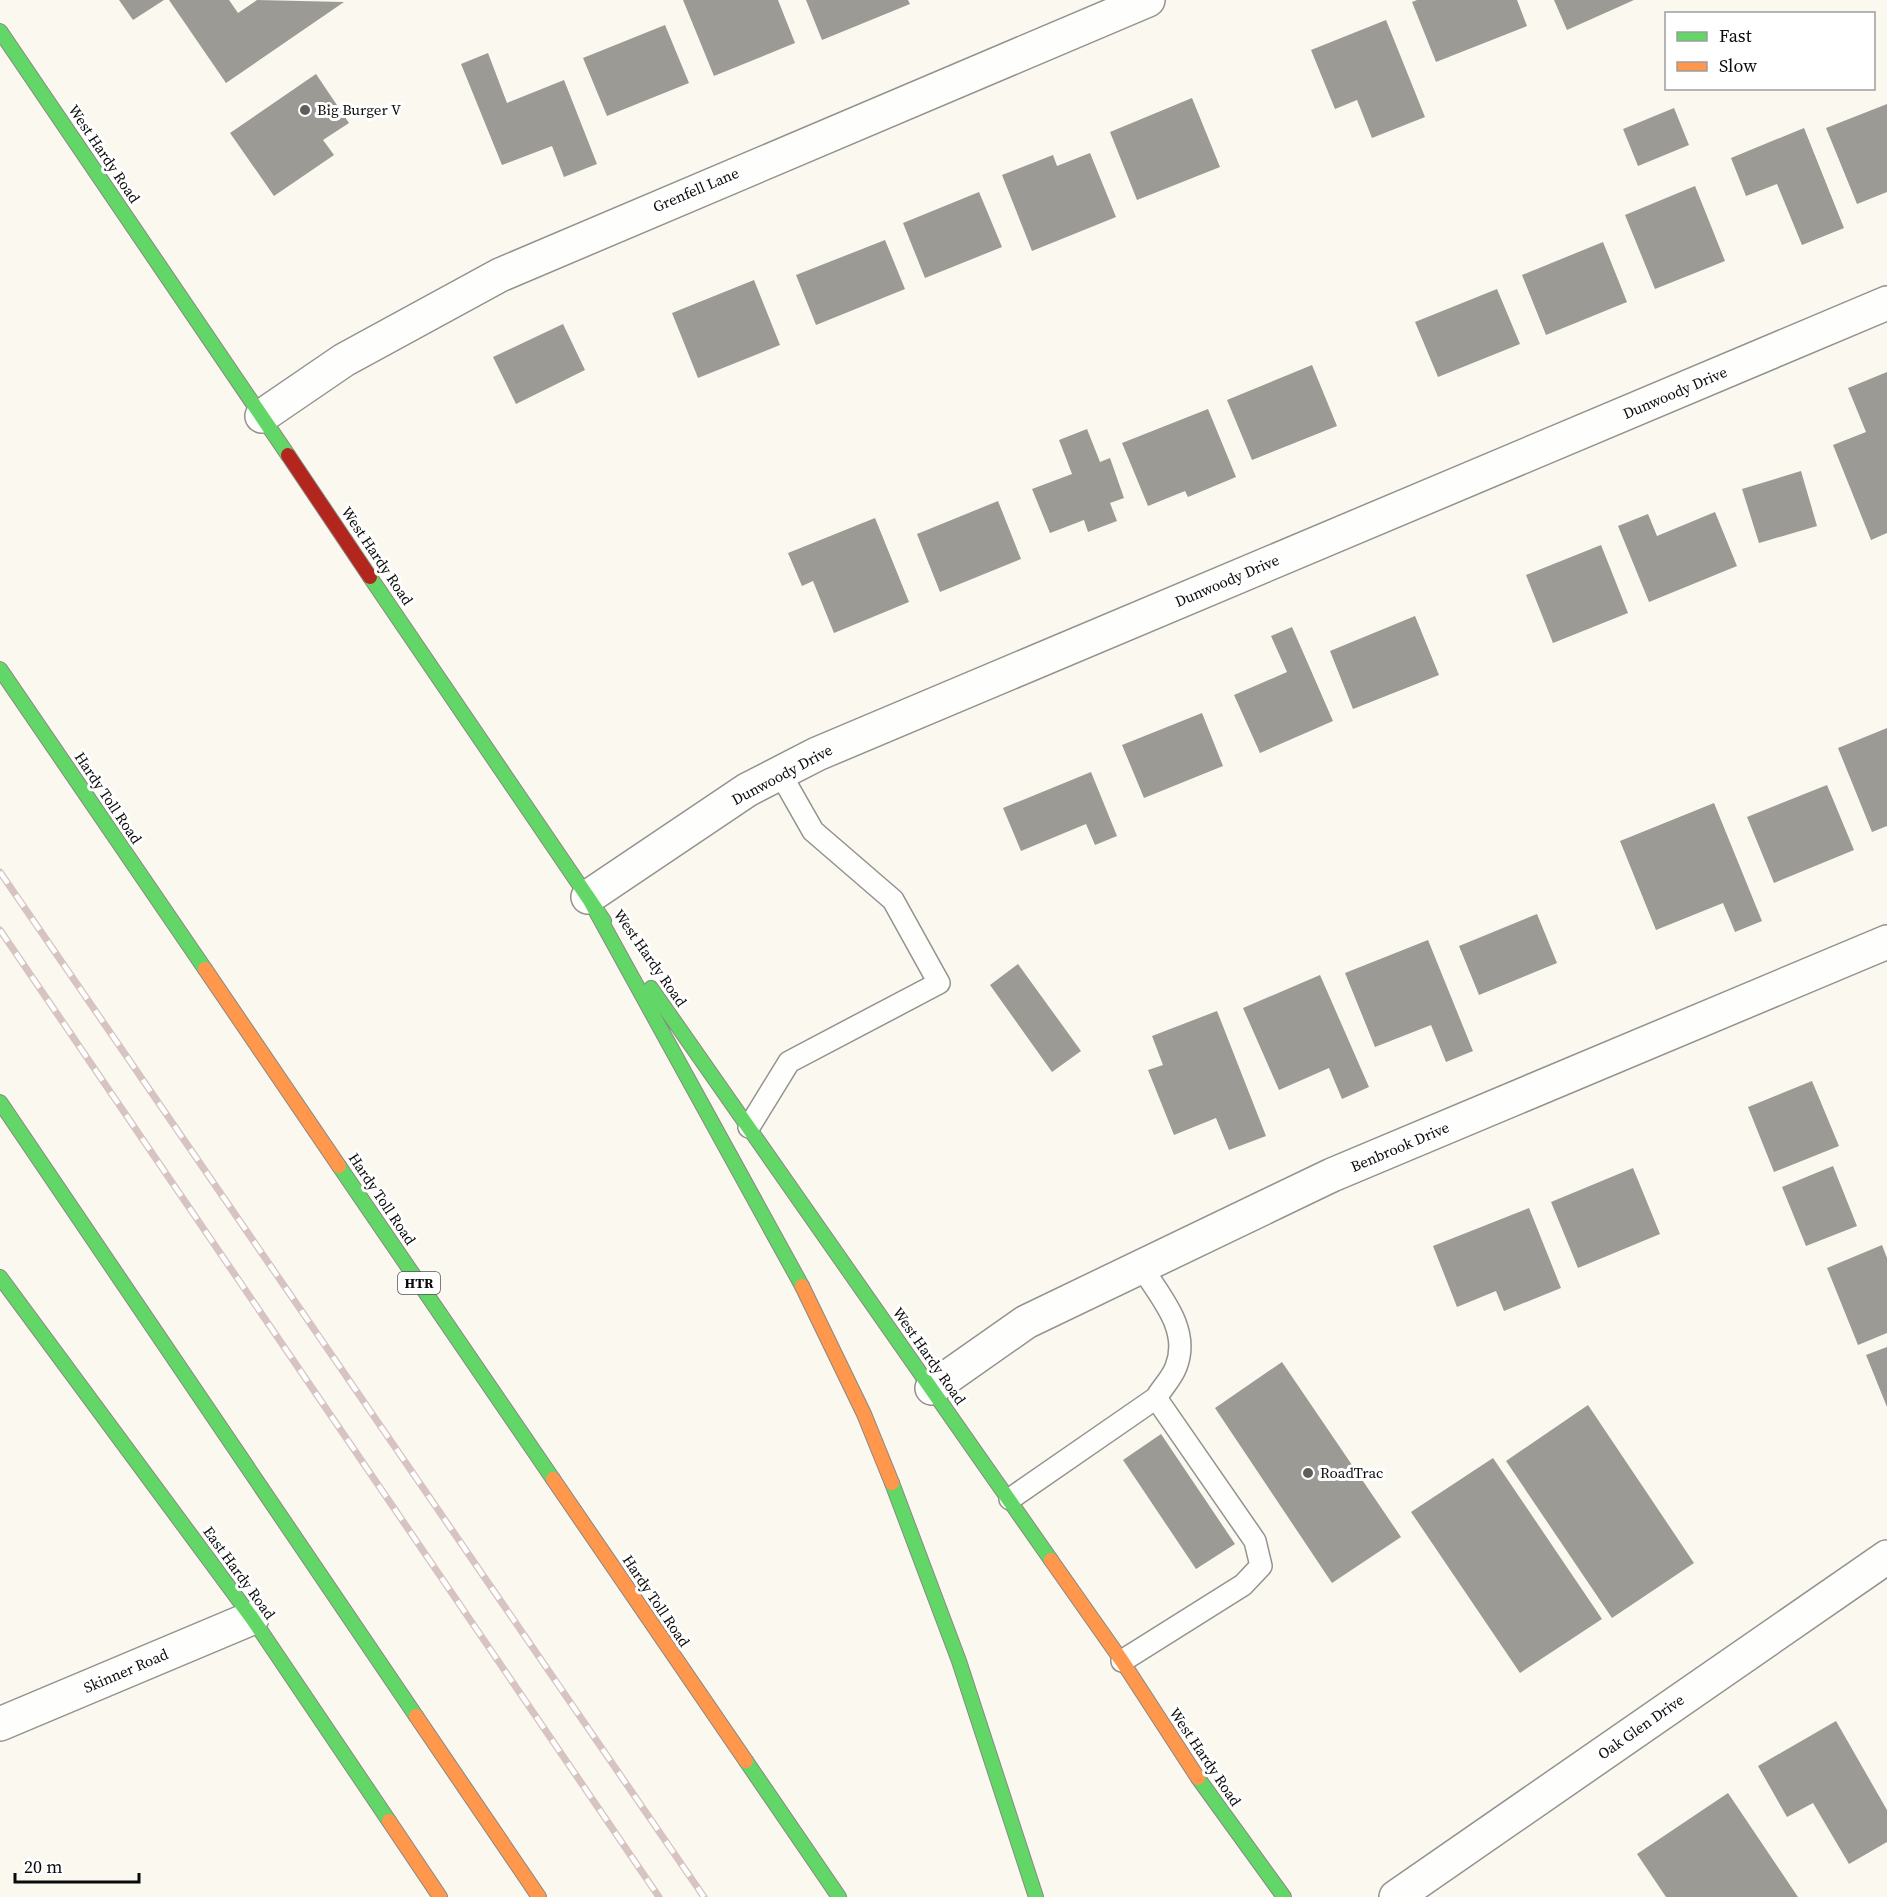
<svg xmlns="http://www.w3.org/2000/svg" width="1887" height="1897" font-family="'Source Serif 4',serif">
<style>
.building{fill:#9c9a95}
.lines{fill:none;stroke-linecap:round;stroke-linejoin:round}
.lane-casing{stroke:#93928e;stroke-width:24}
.street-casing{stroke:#93928e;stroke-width:36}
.fast-casing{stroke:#898884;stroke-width:16}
.slow-casing{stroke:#898884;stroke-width:16}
.jam-casing{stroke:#898884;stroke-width:16}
.lane{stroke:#fefefd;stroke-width:21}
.street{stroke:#fefefd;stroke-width:33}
.fast{stroke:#63d668;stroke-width:14}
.slow{stroke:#ff974d;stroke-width:14}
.jam{stroke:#b3261e;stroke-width:14}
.rail-casing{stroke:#d7c3c2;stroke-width:7}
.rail{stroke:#fff;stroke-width:4.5;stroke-dasharray:14;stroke-linecap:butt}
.poi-dot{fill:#5f5e5b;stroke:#fff;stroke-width:2}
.labels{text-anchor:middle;stroke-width:6;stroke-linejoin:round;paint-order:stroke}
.shield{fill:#fff;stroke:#545454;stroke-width:1.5}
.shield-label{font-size:14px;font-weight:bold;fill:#0b0b0b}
.poi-label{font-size:15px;fill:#0b0b0b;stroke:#fff;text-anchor:start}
.street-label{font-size:15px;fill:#0b0b0b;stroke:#fff}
</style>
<rect width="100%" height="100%" fill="#faf8ef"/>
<path class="building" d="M119,0H164L133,20Z
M169,0H229L238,13L257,0L344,2L226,83Z
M683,0H778L795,43L714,76Z
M806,0H908L910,4L822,40Z
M1417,0H1517L1527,26L1436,62L1412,2Z
M1554,0H1634L1567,30Z
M1386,20L1425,117L1372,138L1357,100L1335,109L1311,50Z
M665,25L689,83L607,116L583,58Z
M488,53L507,103L564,80L597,164L564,177L552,146L502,165L461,64Z
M316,74L349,123L323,140L334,155L274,196L230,133Z
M1192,98L1220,167L1137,200L1110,132Z
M1887,104V192L1857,204L1826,128Z
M1674,108L1689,145L1638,166L1623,129Z
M1804,128L1844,228L1802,245L1777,184L1746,196L1731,158Z
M1090,153L1116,217L1032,251L1002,175L1053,155L1057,166Z
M1695,186L1725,261L1655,289L1625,215Z
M979,192L1002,247L925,278L903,223Z
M885,240L905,289L816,325L796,275Z
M1603,242L1627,302L1546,335L1522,275Z
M754,280L780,345L698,378L672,313Z
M1497,289L1520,344L1438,377L1415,322Z
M563,324L585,370L516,404L493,357Z
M1312,365L1337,426L1252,460L1227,400Z
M1887,372V533L1871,540L1833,445L1866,432L1848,388Z
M1208,409L1236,477L1188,497L1185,491L1148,506L1122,443Z
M1087,429L1100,462L1110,458L1124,498L1110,503L1117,521L1088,532L1084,520L1050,533L1032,489L1072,474L1059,440Z
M1801,471L1817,526L1759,543L1742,489Z
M998,501L1021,559L940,592L917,534Z
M1715,512L1737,566L1649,602L1618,526L1648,514L1657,536Z
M875,518L909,602L834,633L813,581L802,586L788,553Z
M1601,545L1628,613L1553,643L1526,575Z
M1415,616L1439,675L1353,709L1330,651Z
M1292,627L1333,721L1260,753L1234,695L1287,672L1271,636Z
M1202,713L1223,766L1144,798L1122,745Z
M1887,728V826L1872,832L1838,748Z
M1091,772L1117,836L1095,845L1086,824L1021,851L1003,808Z
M1827,785L1854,850L1774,883L1747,817Z
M1714,803L1762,921L1735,932L1723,903L1656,930L1620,841Z
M1537,914L1557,963L1479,995L1459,946Z
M1428,940L1473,1051L1446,1062L1431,1025L1375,1047L1345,973Z
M1018,964L1081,1051L1052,1072L990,985Z
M1320,975L1369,1087L1342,1099L1329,1068L1279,1090L1243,1008Z
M1217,1011L1266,1136L1229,1150L1216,1118L1174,1135L1148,1070L1163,1065L1152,1036Z
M1812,1081L1839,1146L1774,1172L1748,1107Z
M1833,1166L1857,1226L1806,1246L1782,1187Z
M1633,1168L1660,1234L1578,1268L1551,1202Z
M1529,1208L1561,1288L1504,1311L1496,1291L1457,1307L1433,1246Z
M1882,1245L1887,1258V1333L1858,1345L1827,1268Z
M1887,1347V1407L1866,1355Z
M1282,1362L1401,1537L1332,1583L1215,1408Z
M1588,1405L1694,1563L1612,1618L1506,1461Z
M1161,1434L1235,1544L1196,1569L1123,1460Z
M1493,1458L1602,1619L1520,1673L1411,1512Z
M1836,1721L1887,1810V1842L1849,1864L1813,1803L1787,1817L1758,1766Z
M1728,1793L1798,1897H1666L1637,1854Z"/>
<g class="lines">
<defs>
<path id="lane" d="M749,1127L789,1062L939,983L893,900L813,831L780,773
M1010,1499L1156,1398
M1122,1661L1243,1585L1261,1566L1255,1541L1156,1398C1162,1388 1172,1378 1176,1367C1191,1329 1160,1297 1141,1266"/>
<path id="street" d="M262,416L344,360L500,275L1148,0
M588,897L747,790L817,754L1887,303
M932,1388L1026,1322L1332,1175L1887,942
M0,1724L252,1618
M1396,1897L1887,1557"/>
<path id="fast" d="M0,31L288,455
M370,577L604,921
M0,669L205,969
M588,897L802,1286
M651,988L1051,1560
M0,1102L416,1716
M339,1166L553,1479
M0,1277L252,1618L389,1821
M892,1483L959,1661L1036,1897
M746,1761L839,1897
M1198,1778L1284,1897"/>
<path id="slow" d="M205,969L339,1166
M802,1286L864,1414L892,1483
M553,1479L746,1761
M1051,1560L1122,1661L1198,1778
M416,1716L539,1897
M389,1821L440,1897"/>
<path id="jam" d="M288,455L370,577"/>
</defs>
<use href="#lane" class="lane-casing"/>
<use href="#street" class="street-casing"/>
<use href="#fast" class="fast-casing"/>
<use href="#slow" class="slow-casing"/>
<use href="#jam" class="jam-casing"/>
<use href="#lane" class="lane"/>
<use href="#street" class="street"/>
<use href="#fast" class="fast"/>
<use href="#slow" class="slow"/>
<use href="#jam" class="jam"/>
<defs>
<path id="rail" d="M0,872L704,1897
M0,930L659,1897"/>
</defs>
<use href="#rail" class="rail-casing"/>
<use href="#rail" class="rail"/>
</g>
<g class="poi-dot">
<circle cx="305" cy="110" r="6"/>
<circle cx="1308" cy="1473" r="6"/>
</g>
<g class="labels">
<rect class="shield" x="398" y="1272" width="42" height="22" rx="4.5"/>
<g class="shield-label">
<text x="419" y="1288">HTR</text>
</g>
<g class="poi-label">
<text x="317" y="115">Big Burger V</text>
<text x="1320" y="1478">RoadTrac</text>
</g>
<g class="street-label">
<text transform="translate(104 154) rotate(56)" y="5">West Hardy Road</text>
<text transform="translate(696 190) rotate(-23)" y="5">Grenfell Lane</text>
<text transform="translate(1675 393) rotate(-23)" y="5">Dunwoody Drive</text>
<text transform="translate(377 556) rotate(56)" y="5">West Hardy Road</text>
<text transform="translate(1227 581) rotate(-23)" y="5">Dunwoody Drive</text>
<text transform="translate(782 775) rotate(-28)" y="5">Dunwoody Drive</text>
<text transform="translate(108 798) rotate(56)" y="5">Hardy Toll Road</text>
<text transform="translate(650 958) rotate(55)" y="5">West Hardy Road</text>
<text transform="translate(1400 1147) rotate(-23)" y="5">Benbrook Drive</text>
<text transform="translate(382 1199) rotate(56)" y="5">Hardy Toll Road</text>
<text transform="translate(929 1356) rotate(55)" y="5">West Hardy Road</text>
<text transform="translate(239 1573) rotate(54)" y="5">East Hardy Road</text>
<text transform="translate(656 1601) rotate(56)" y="5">Hardy Toll Road</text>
<text transform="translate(126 1671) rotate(-23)" y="5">Skinner Road</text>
<text transform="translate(1641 1727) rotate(-35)" y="5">Oak Glen Drive</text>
<text transform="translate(1205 1757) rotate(56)" y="5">West Hardy Road</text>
</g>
</g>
<rect x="1665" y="12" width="210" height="78" fill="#ffffff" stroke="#9d9d9d" stroke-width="1.5"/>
<rect x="1677" y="32" width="30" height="9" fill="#63d668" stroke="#9d9d9d" stroke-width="1.5"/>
<text x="1719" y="42" font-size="18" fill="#0b0b0b">Fast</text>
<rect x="1677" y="62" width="30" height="9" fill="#ff974d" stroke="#9d9d9d" stroke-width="1.5"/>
<text x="1719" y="72" font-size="18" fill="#0b0b0b">Slow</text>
<path d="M15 1873v9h124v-9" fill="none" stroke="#0b0b0b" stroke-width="3"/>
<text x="24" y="1873" font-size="18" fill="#0b0b0b" stroke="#ffffff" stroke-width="4.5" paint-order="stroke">20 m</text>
</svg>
